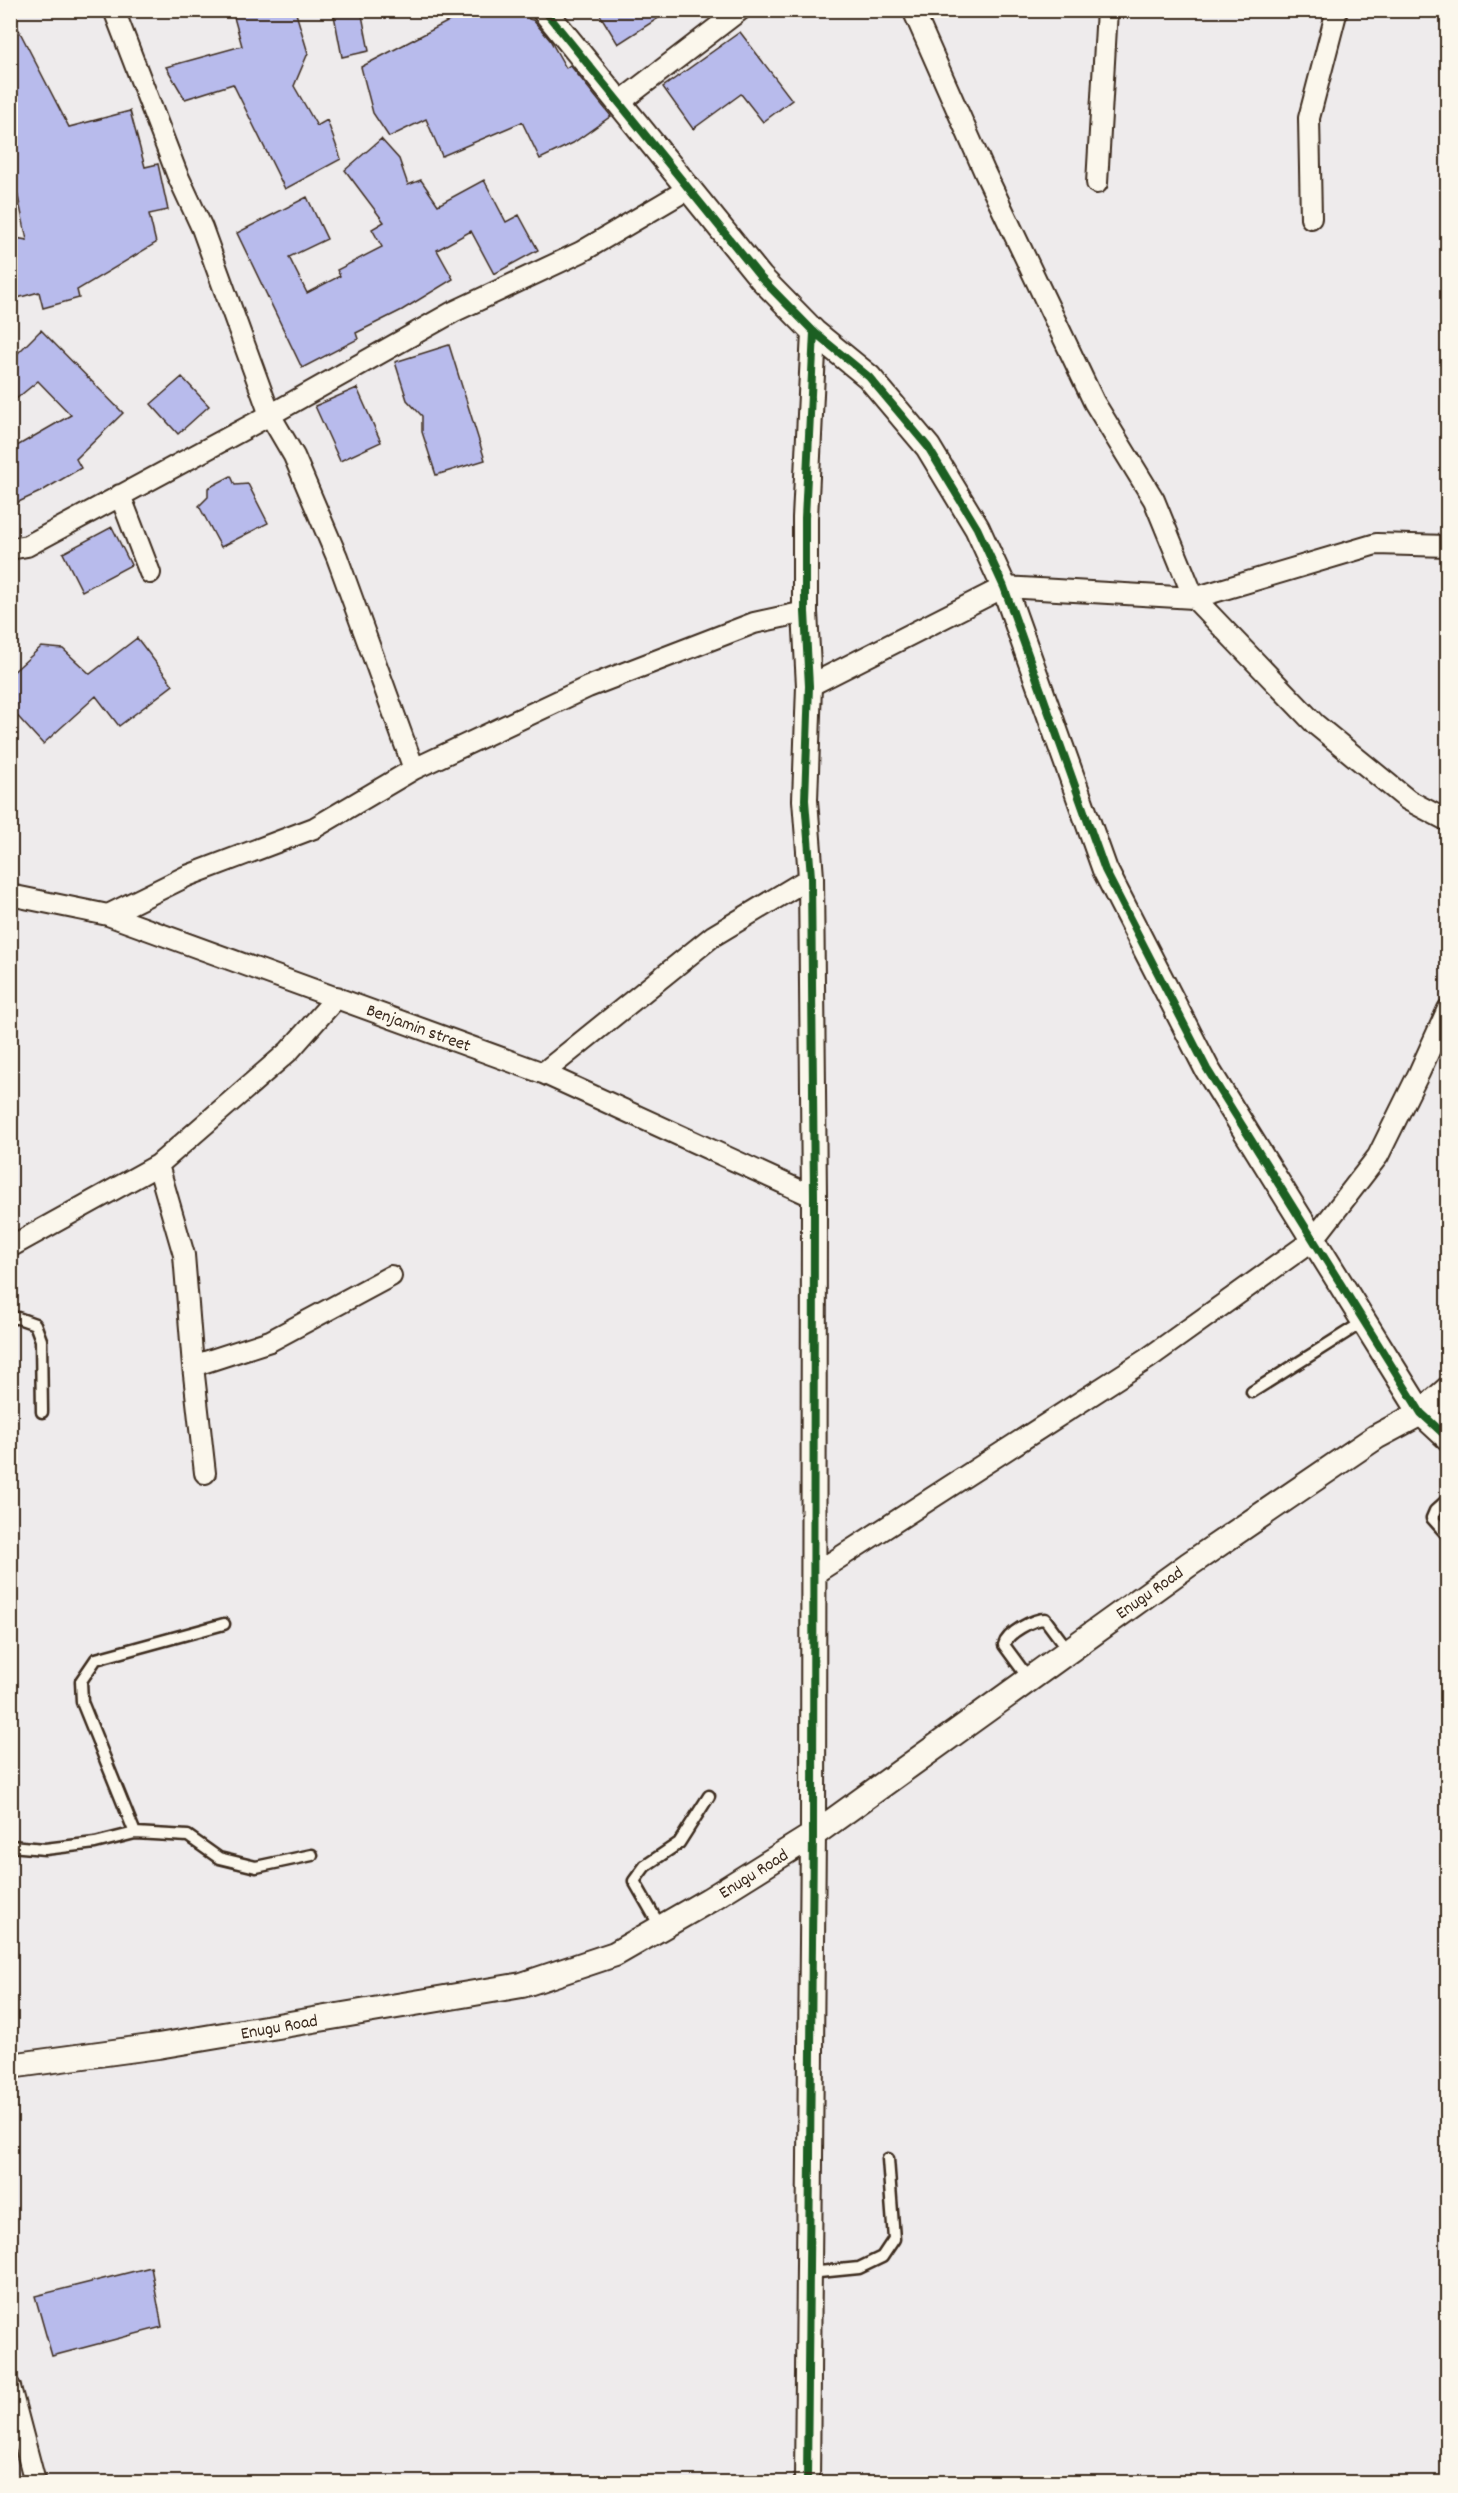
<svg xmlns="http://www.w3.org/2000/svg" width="1458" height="2493" font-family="Dekko,sans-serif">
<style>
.building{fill:#b8bbec;stroke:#3b2a1e;stroke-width:1.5}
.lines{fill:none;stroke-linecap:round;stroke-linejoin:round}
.service-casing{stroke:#3b2a1e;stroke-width:15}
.minor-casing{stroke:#3b2a1e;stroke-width:24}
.tertiary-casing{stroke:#3b2a1e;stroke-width:28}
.service{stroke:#fbf7ec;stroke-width:10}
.minor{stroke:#fbf7ec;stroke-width:20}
.tertiary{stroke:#fbf7ec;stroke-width:24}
.cycleway-casing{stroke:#fbf7ec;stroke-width:11}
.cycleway{stroke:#1b5e20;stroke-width:8}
.labels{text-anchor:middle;stroke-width:4.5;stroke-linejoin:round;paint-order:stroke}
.street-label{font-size:18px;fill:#3b2a1e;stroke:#fbf7ec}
</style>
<rect width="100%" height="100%" fill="#eeebec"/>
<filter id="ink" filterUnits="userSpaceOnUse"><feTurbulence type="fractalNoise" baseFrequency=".0167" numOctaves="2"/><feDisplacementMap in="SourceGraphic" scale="12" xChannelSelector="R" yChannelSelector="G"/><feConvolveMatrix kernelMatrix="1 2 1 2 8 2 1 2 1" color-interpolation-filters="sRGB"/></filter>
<g filter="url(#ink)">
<path class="building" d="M232,10H295L308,53L294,86L317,126L327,120L341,159L285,189L233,84L185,99L166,67L242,46Z
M333,10H361L369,51L342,57Z
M470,10H525L529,19L533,20L550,40L566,68L570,65L611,116L573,143L540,159L522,122L442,156L426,119L389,137L373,113L361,67Z
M597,10H671L618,44Z
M10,13L69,127L130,111L145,167L158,164L168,210L149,214L156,243L77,290L79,298L43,308L39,292L10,300V237L27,240L12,167L10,168Z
M740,32L792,100L763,122L741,94L693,129L663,87Z
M381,139L399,159L408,185L421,180L438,205L484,180L506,222L519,215L538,250L494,274L471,231L437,250L453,279L402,310L356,333L358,339L302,368L237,233L307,197L327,239L289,257L307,293L340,276L337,270L382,247L372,229L384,222L345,170Z
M41,330L123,413L76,459L81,468L42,491L10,506V450L71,415L38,381L10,404V361Z
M449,345L485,460L436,475L422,432V416L407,400L395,362Z
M182,377L209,406L178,434L151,404Z
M357,388L381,442L340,461L315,406Z
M231,476L235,485L248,484L268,523L221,547L199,506L208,497V488Z
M112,527L131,565L82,591L63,553Z
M137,638L173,685L119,726L96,696L43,744L10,708V675L41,647L63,649L90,674Z
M151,2267L162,2327L52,2356L35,2296Z"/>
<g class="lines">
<defs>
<path id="service" d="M10,1318H18L35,1324L41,1340L42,1412
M1252,1392L1363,1322
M1448,1499L1435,1511L1432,1518L1448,1536
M1029,1679L1004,1645C1007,1633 1033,1619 1045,1619L1068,1650
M135,1833L82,1702L81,1681L96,1659L224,1624
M10,1846L45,1849L95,1843L135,1833L188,1836L219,1858L256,1867L312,1855
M661,1928L634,1881L645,1866L679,1843L709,1796
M809,2273L859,2268L882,2257L894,2239L888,2159"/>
<path id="minor" d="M114,10L177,174L202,228L270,415L294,456L337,557L414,769
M913,10L985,173L1094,402L1154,500L1194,598L1315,724L1408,800L1448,821
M620,102L740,10
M1097,183L1107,10
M1311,218L1309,118L1337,10
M120,495L150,573
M10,549L27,546L270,415L453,312L581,252L688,189
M809,686L1004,587L1194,598L1376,544L1448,546
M10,895L108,915L543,1073L814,1197
M108,915L187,876L314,828L414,769L588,687L754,623L805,612
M543,1073L713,936L811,877
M158,1165L184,1255L193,1366L205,1473
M10,1247L158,1165L289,1051L337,997
M193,1366L270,1341L391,1276
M814,1574L1147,1359L1313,1240L1378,1156L1419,1073L1448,1009
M10,2387L35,2482"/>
<path id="tertiary" d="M544,10L761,278L814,332L869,377L928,447L977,528L1004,587L1105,870L1207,1069L1421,1413L1448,1438
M10,2066L158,2046L522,1985L615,1954L709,1900L813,1835L1188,1565L1376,1437L1421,1413L1448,1389
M807,2482L813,1835L814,1197L811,877L805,800L809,686L805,612V518L814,332"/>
</defs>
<use href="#service" class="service-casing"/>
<use href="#minor" class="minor-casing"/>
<use href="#tertiary" class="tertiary-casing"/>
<use href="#service" class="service"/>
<use href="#minor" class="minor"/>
<use href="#tertiary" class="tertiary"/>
<defs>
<path id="cycleway" d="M544,10L761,278L814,332L869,377L928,447L977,528L1004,587L1105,870L1207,1069L1421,1413L1448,1438
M807,2482L813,1835L814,1197L811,877L805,800L809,686L805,612V518L814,332"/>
</defs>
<use href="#cycleway" class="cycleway-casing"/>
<use href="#cycleway" class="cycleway"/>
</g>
</g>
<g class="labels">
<g class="street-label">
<text transform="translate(419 1027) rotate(20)" y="6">Benjamin street</text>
<text transform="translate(1149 1592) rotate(-35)" y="6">Enugu Road</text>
<text transform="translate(753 1873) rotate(-32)" y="6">Enugu Road</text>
<text transform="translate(279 2026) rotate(-10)" y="6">Enugu Road</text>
</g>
</g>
<rect width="1458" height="2493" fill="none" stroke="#fbf7ec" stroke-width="36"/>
<rect x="18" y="18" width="1422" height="2457" fill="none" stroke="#3b2a1e" stroke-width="2" filter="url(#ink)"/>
</svg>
